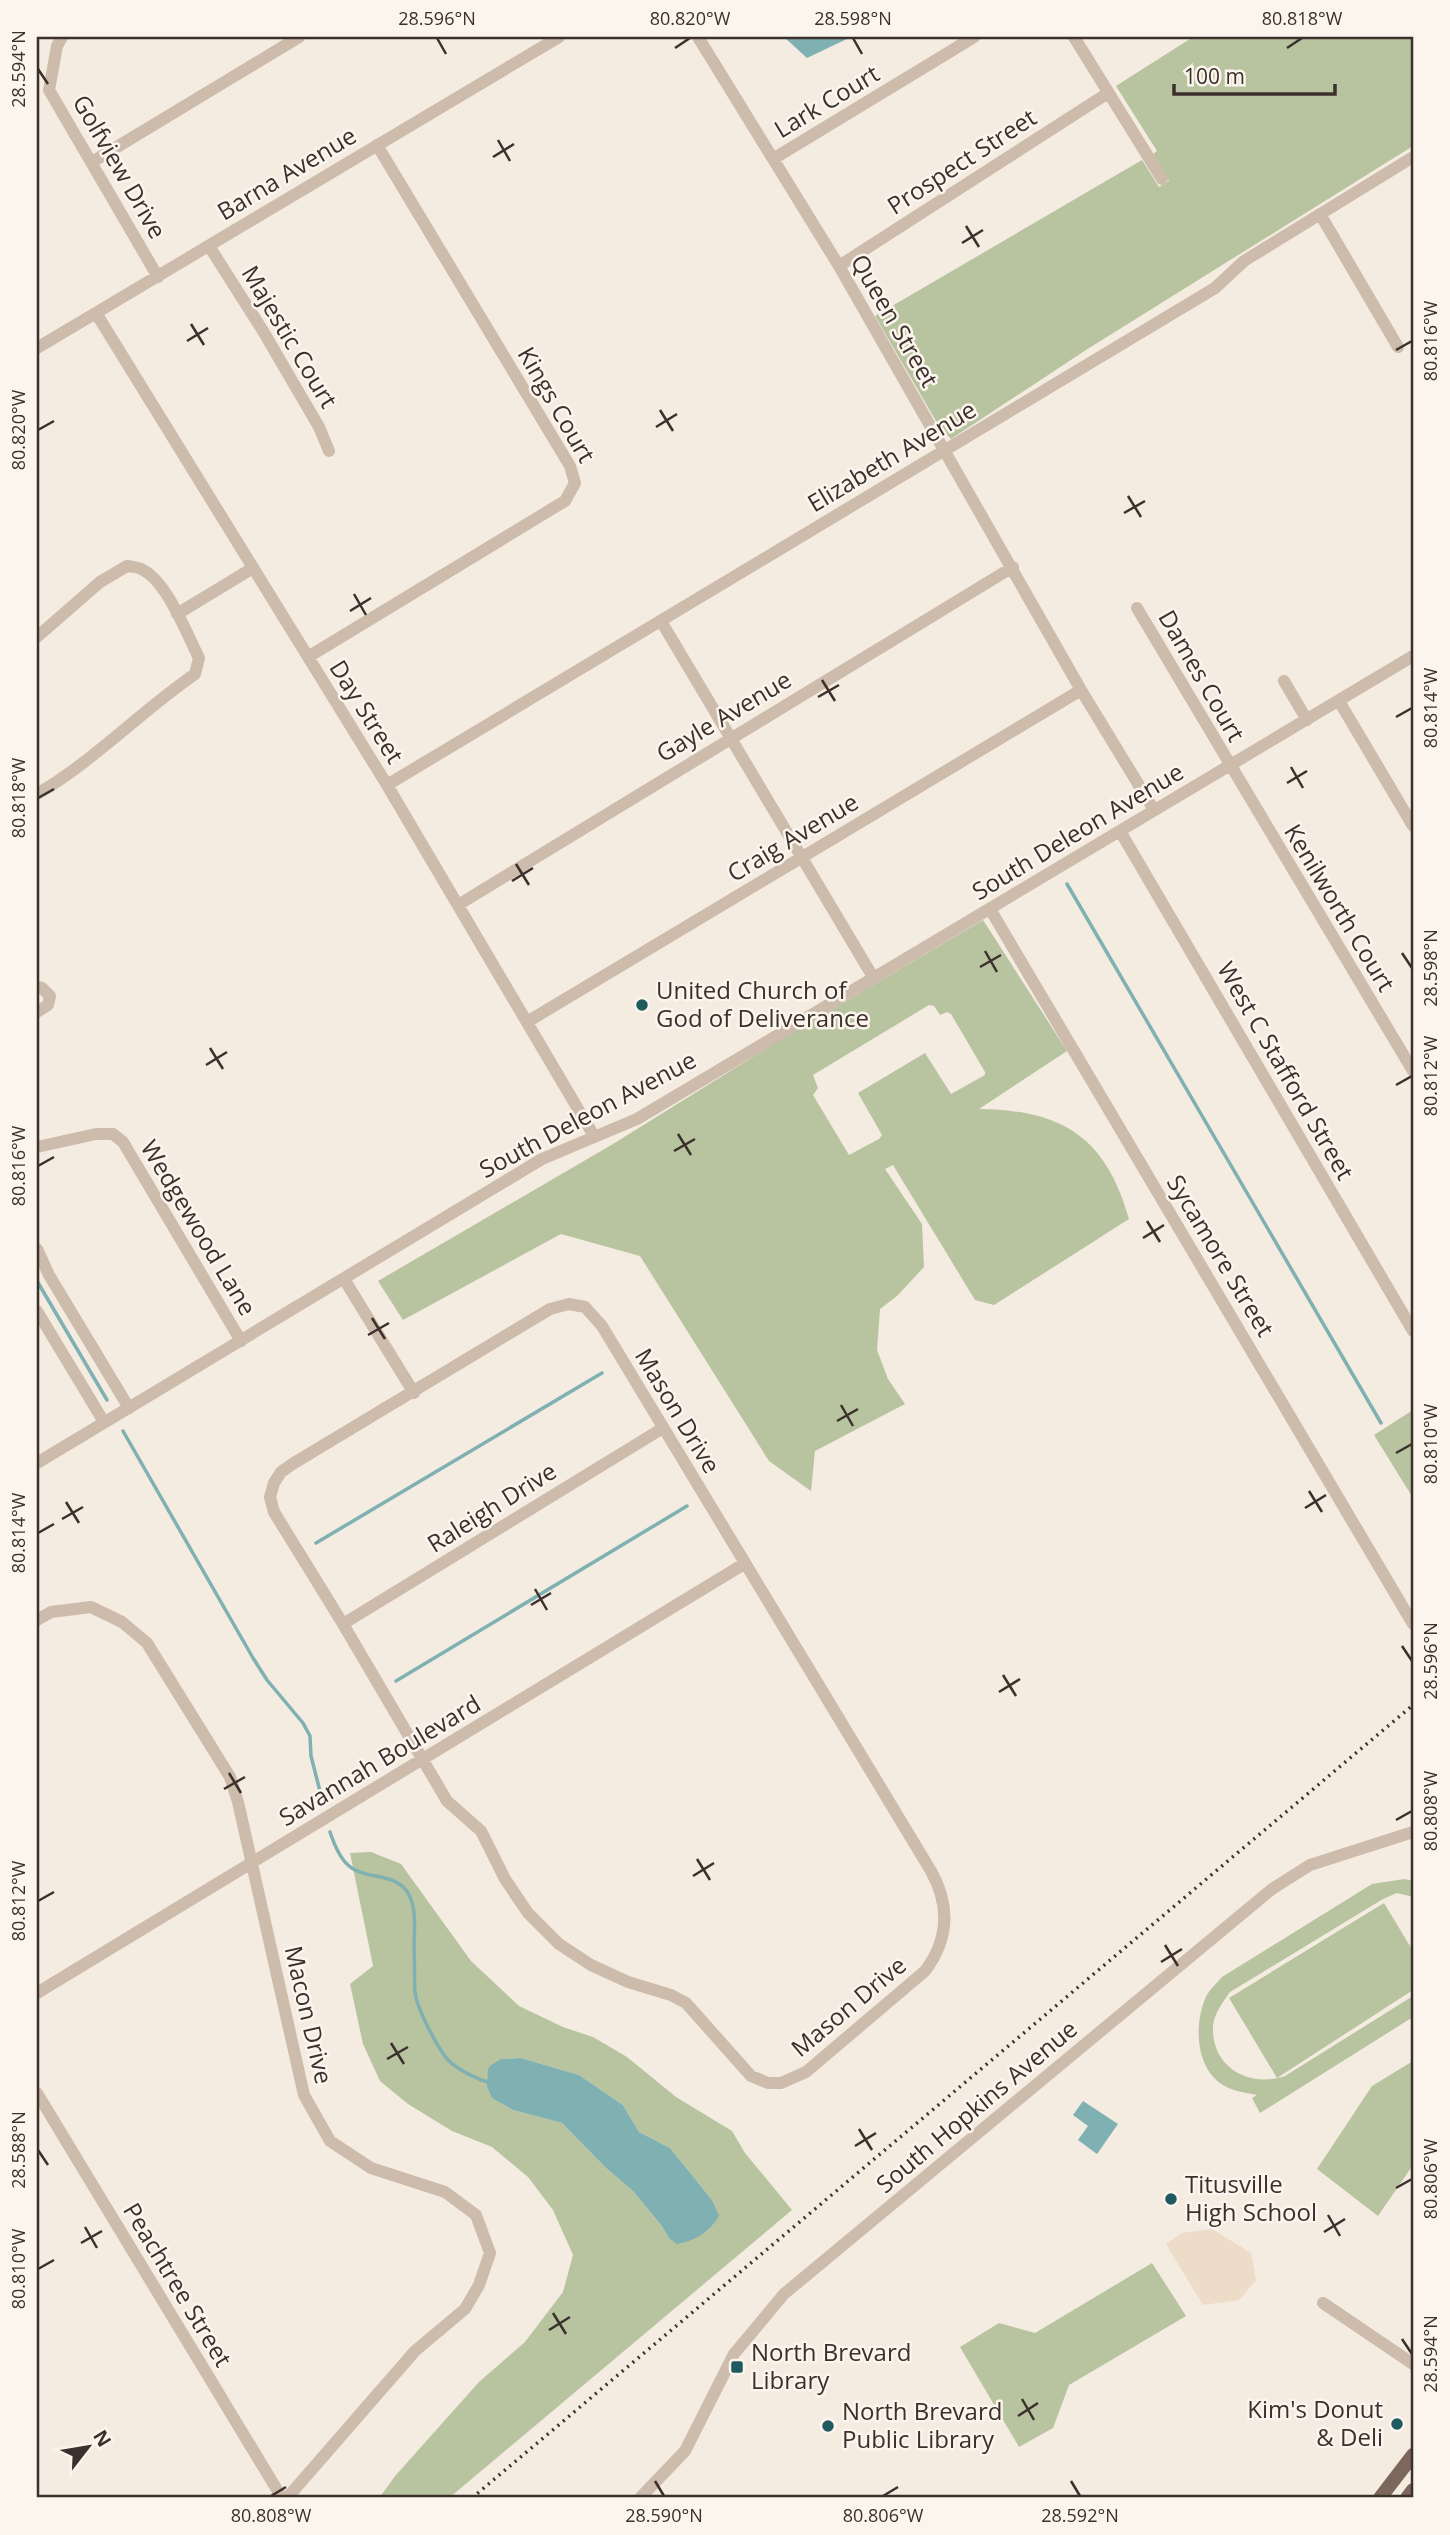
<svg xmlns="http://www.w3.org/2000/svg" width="1450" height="2535" font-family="'Open Sans',sans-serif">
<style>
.green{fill:#b8c4a0;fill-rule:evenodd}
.plaza{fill:#ecdcc8}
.water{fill:#7fb0b2}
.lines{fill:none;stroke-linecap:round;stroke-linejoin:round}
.stream{stroke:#7fb0b2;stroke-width:3.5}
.minor{stroke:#cdbbac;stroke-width:12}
.major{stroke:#7d675c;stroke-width:14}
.rail{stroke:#3b302b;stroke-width:3.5;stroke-dasharray:2 5;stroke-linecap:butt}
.ticks{fill:none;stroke:#3b302b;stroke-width:2.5}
.poi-dot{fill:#1f5a5e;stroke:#fbf5ee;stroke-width:2.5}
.labels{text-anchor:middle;stroke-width:5;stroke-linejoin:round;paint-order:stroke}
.street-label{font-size:24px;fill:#3b302b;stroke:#fbf5ee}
.poi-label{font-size:24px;fill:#3b302b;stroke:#fbf5ee;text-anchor:start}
.neatline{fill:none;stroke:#3b302b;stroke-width:2.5}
.ticks-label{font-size:18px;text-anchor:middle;fill:#3b302b}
</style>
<rect width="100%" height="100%" fill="#f4ebe1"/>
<path class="green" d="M1193,37H1413V146L1086,350L951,439L940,428L875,316L1142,160L1159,187L1169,181L1153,154L1157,151L1116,86Z
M983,920L1067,1051L979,1109C1062,1110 1106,1137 1129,1219L994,1305L975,1300L893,1165L885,1169L922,1224L924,1267L897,1296L880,1309L877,1350L888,1379L905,1404L815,1451L811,1491L769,1461L640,1256L561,1234L403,1320L378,1281L613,1144L777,1042ZM929,1005L934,1006L940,1015L947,1012L951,1014L985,1072V1075L951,1094L925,1053L858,1093L882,1135L879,1139L849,1155L813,1095L818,1088L813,1075Z
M1413,1410V1498L1374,1435Z
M371,1852L401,1864L471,1961L519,2006L563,2027L593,2037L627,2057L676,2097L732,2131L745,2153L792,2210L449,2498H379L396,2475L479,2382L525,2342L563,2292L573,2255L553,2210L528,2177L492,2147L452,2131L408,2104L380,2081L363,2044L350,1984L373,1966L350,1853ZM521,2058L579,2075L623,2105L639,2132L670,2148L712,2200L715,2211L669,2238L661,2225L633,2191L606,2168L562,2123L513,2110L493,2098L501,2059Z
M1404,1879L1413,1881V1897L1397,1893L1383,1899L1230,1992C1223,2002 1214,2014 1213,2026C1211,2068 1250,2088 1285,2076L1413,1996V2017L1260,2113L1252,2098L1257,2095C1249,2093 1239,2092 1231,2089C1196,2076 1193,2028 1205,1999C1208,1991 1216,1984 1222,1977L1372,1884Z
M1384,1903L1413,1951V1990L1277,2078L1229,1998Z
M1413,2061V2165L1378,2216L1317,2169L1372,2086Z
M1152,2263L1186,2316L1069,2385L1053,2428L1019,2447L960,2347L999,2323L1035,2333Z"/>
<path class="plaza" d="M1212,2229L1251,2253L1256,2280L1239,2300L1203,2305L1166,2244L1182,2233Z"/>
<path class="water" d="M784,37H851L807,58Z
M521,2058L579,2075L623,2105L639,2132L670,2148L712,2200L719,2216C709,2232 696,2241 677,2244L669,2238L661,2225L633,2191L606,2168L562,2123L513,2110L492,2098L487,2086L488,2069L491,2065L501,2059Z
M1083,2101L1118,2124L1097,2154L1078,2140L1088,2126L1073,2115Z"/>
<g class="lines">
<path class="stream" d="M1067,884L1381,1423
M37,1281L107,1400
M123,1431L253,1658L267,1680L303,1723L310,1736L311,1756L323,1803
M316,1543L602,1373
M396,1681L687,1506
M330,1832C334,1844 339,1857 348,1865C365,1881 397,1871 409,1895C417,1910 414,1932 414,1948C415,1963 414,1978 415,1992C417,2009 437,2047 448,2060C458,2070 477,2079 490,2083"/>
<path class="minor" d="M62,37L57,46L49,90L158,277
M698,37L839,266L1081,690L1154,810
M1074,37L1162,179
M773,159L974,37
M92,162L299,37
M1320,214L1398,347
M209,246L263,331L319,427L329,451
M839,266L1108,93
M96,313L387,785L594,1136
M37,348L559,37
M1137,608L1413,1071
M177,614L253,568
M661,621L873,977
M37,637L100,582L127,566C132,567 139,567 143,570C167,582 187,634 199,658L195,674C140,712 94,761 37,794
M308,657L565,501L575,483L570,466L377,145
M1284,681L1307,720
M1339,701L1413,826
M387,785L1215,288L1244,261L1413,157
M1120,831L1413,1331
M458,905L1013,567
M990,909L1413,1624
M37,987L42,988L50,996L48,1005L37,1012
M527,1022L1081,690
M37,1147L96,1134H113L123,1142L241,1341
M37,1249L49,1275L129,1408
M344,1279L414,1393
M569,1304L585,1307L602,1326L931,1871C950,1905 949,1939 925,1971L806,2072L781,2083H768L751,2076L686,2003L671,1995L628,1982L591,1965L559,1944L528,1913L505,1879L481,1831L447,1801L343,1624L274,1512L270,1497L274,1483L281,1472L294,1463L550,1309Z
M37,1311L104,1422
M37,1463L542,1159L637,1119L1413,656
M37,1620L51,1612L91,1607L122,1622L147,1643L230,1777L238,1802L304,2095L330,2141L371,2168L445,2192L476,2215L490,2253L479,2285L465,2309L415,2351L287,2498
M343,1624L663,1428
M37,1993L744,1564
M37,2093L282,2498
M1323,2303L1413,2364
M640,2498L685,2451L734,2354L784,2294L1272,1889L1310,1865L1413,1832"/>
<path class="major" d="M1380,2498L1413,2455
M1407,2498L1413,2490"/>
<path class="rail" d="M472,2498L1413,1705"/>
</g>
<path class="ticks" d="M437,38L446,54M853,38L862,54M675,48L690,38M1287,48L1302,38M38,69L48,84M498,140L510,161M493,157L514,144M966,226L979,247M962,243L983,230M191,324L204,345M187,341L208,328M1396,350L1412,341M660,410L673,431M656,427L677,414M38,430L54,421M1128,496L1141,517M1124,513L1145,501M354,594L366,615M350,611L371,598M822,680L835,701M818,697L839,685M1396,717L1412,708M1291,767L1303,788M1287,783L1307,771M38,798L54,789M516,864L529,885M512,881L533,868M985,951L997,972M1402,953L1412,968M980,967L1001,955M210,1048L223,1069M206,1065L227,1052M1396,1085L1412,1076M678,1134L691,1155M674,1151L695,1139M38,1166L54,1157M1147,1221L1160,1242M1143,1238L1164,1225M372,1318L385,1339M368,1335L389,1323M841,1405L853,1426M837,1421L858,1409M1396,1453L1412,1444M1309,1491L1322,1512M66,1502L79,1523M1305,1508L1326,1495M62,1519L83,1507M38,1533L54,1524M535,1589L547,1610M531,1605L551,1593M1402,1646L1412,1661M1003,1675L1016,1696M999,1692L1020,1679M229,1773L241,1793M224,1789L245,1777M1396,1820L1412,1811M697,1859L710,1880M693,1876L714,1863M38,1901L54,1892M1165,1945L1178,1966M1161,1962L1182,1949M391,2043L404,2064M387,2059L408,2047M859,2129L872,2150M855,2146L876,2133M38,2150L48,2165M1396,2188L1412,2179M1328,2215L1340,2236M85,2227L97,2248M1324,2232L1345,2219M81,2243L102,2231M38,2269L54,2260M553,2313L566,2334M549,2330L570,2317M1402,2339L1412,2354M1022,2399L1034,2420M1018,2416L1038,2403M655,2481L664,2496M1071,2481L1080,2496M271,2496L286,2487M883,2496L898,2487"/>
<g class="poi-dot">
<circle cx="642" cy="1005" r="7"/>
<circle cx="1171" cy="2199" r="7"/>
<rect x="730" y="2360" width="14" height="14" rx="3.5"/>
<circle cx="1397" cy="2424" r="7"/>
<circle cx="828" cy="2426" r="7"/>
</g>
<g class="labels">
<g class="street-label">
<text transform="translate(827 102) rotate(-31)" y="8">Lark Court</text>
<text transform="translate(962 162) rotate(-33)" y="8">Prospect Street</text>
<text transform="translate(119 167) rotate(60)" y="8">Golfview Drive</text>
<text transform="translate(287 174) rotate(-31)" y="8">Barna Avenue</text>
<text transform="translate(894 321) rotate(60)" y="8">Queen Street</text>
<text transform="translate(289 337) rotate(59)" y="8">Majestic Court</text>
<text transform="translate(556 405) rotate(60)" y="8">Kings Court</text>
<text transform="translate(892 457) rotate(-31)" y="8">Elizabeth Avenue</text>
<text transform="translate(1201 676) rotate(60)" y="8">Dames Court</text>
<text transform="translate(366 712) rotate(58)" y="8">Day Street</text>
<text transform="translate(724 717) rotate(-31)" y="8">Gayle Avenue</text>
<text transform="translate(1078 832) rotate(-31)" y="8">South Deleon Avenue</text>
<text transform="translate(793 838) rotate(-31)" y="8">Craig Avenue</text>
<text transform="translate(1339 908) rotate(59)" y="8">Kenilworth Court</text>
<text transform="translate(1285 1071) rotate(60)" y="8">West C Stafford Street</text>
<text transform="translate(588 1115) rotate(-28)" y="8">South Deleon Avenue</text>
<text transform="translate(198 1228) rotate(59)" y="8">Wedgewood Lane</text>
<text transform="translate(1220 1256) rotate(59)" y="8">Sycamore Street</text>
<text transform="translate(677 1411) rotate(59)" y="8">Mason Drive</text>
<text transform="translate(492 1508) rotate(-32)" y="8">Raleigh Drive</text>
<text transform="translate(380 1761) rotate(-31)" y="8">Savannah Boulevard</text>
<text transform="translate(849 2007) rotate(-40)" y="8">Mason Drive</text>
<text transform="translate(308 2015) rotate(77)" y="8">Macon Drive</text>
<text transform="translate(977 2107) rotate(-40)" y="8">South Hopkins Avenue</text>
<text transform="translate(177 2285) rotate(59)" y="8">Peachtree Street</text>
</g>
<g class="poi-label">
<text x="656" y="999">United Church of<tspan x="656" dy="28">God of Deliverance</tspan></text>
<text x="1185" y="2193">Titusville<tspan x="1185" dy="28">High School</tspan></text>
<text x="751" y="2361">North Brevard<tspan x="751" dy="28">Library</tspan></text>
<text x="1383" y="2418" text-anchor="end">Kim's Donut<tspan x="1383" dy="28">&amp; Deli</tspan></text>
<text x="842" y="2420">North Brevard<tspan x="842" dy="28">Public Library</tspan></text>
</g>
</g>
<rect width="1450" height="2535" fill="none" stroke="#fbf5ee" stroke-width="77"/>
<g transform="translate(88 2447) rotate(59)" stroke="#fbf5ee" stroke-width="5" paint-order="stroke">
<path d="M0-5L12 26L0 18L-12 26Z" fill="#3b302b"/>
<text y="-10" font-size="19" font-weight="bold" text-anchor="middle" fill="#3b302b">N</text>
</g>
<path d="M1174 84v10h161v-10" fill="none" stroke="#3b302b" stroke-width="3.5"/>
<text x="1184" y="84" font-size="21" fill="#3b302b" stroke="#fbf5ee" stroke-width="5" paint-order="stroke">100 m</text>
<rect x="38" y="38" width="1374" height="2458" class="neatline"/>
<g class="ticks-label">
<text x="437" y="25">28.596°N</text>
<text x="690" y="25">80.820°W</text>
<text x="853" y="25">28.598°N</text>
<text x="1302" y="25">80.818°W</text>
<text transform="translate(19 69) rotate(-90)" y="6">28.594°N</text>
<text transform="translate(1431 341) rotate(-90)" y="6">80.816°W</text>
<text transform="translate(19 430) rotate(-90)" y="6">80.820°W</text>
<text transform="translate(1431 708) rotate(-90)" y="6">80.814°W</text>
<text transform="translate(19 798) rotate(-90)" y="6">80.818°W</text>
<text transform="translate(1431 968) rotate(-90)" y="6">28.598°N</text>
<text transform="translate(1431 1076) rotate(-90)" y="6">80.812°W</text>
<text transform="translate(19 1166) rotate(-90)" y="6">80.816°W</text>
<text transform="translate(1431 1444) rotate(-90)" y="6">80.810°W</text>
<text transform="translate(19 1533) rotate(-90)" y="6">80.814°W</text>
<text transform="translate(1431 1661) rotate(-90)" y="6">28.596°N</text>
<text transform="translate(1431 1811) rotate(-90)" y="6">80.808°W</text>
<text transform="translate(19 1901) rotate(-90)" y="6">80.812°W</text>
<text transform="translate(19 2150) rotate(-90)" y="6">28.588°N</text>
<text transform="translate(1431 2179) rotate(-90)" y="6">80.806°W</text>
<text transform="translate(19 2269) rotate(-90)" y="6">80.810°W</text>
<text transform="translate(1431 2354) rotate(-90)" y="6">28.594°N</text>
<text x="271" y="2522">80.808°W</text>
<text x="664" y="2522">28.590°N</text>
<text x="883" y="2522">80.806°W</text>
<text x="1080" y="2522">28.592°N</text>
</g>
</svg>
